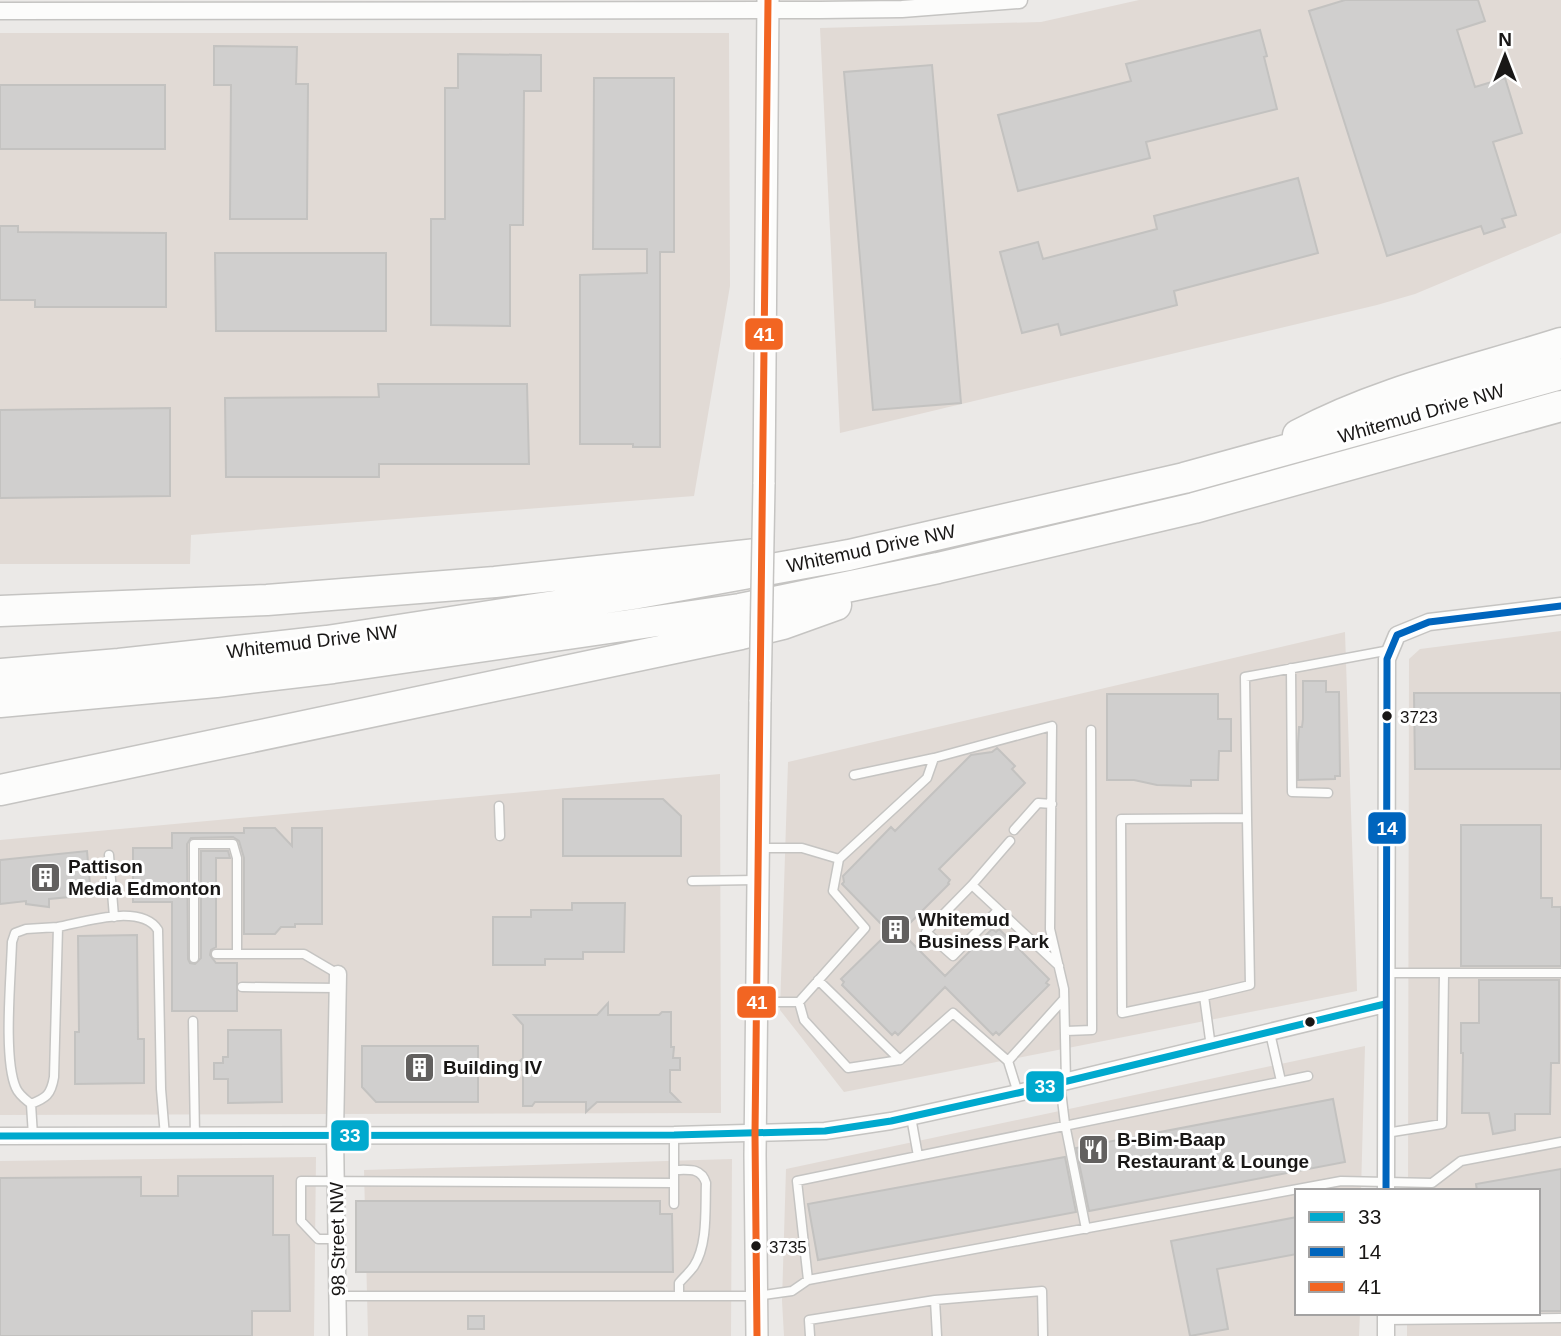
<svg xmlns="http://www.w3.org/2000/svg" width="1561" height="1336" font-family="Arial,sans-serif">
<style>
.built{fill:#e1dad5}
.building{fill:#d0cfce;stroke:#c3c2c0;stroke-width:2}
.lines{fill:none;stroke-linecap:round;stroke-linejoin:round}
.service-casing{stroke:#c5c4c2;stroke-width:11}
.minor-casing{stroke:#c5c4c2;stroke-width:19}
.tertiary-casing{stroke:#c5c4c2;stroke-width:24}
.motorway-casing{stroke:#c5c4c2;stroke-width:33}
.service{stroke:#fcfcfb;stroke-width:8}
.minor{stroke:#fcfcfb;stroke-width:16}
.tertiary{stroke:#fcfcfb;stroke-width:21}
.motorway{stroke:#fcfcfb;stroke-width:30}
.tertiary-bridge-casing{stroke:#c5c4c2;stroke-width:24;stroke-linecap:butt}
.tertiary-bridge{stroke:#fcfcfb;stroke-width:21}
.bus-1-casing{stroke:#fff;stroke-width:12}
.bus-2-casing{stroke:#fff;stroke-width:12}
.bus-3-casing{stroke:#fff;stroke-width:12}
.bus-1{stroke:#00a9ce;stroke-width:7}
.bus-2{stroke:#0065bd;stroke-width:7}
.bus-3{stroke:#f26522;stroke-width:7}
.bus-dot{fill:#191716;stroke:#fff;stroke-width:2.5}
.labels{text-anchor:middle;stroke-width:6;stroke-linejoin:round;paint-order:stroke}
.bus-label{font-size:17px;fill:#191716;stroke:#fff;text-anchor:start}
.street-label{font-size:19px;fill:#191716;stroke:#fff}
.poi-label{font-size:19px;font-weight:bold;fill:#191716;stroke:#fff;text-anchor:start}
.line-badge{stroke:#fff;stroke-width:2.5}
.badge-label{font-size:19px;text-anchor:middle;font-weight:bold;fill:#fff}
</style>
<rect width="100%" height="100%" fill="#ebe9e7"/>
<path class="built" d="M1139,0H1561V233L1415,294L1377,305L840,433L820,28L1041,22Z
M0,33H729L730,286L694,496L191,535L190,564H0Z
M1561,631V1336H1407V1313H1538V1191H1408L1409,659L1420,649Z
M1345,632L1357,991L844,1092L780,1010L788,762Z
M720,774L721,1113L0,1115V840Z
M1365,1046L1361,1191H1297V1313H1360L1359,1336H784L782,1301L786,1169Z
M316,1157L314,1336H0V1161Z
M732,1159L731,1336H368L364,1170Z"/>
<path class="building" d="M1345,0H1478L1485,21L1457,30L1475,87L1505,78L1522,133L1493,142L1516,215L1502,219L1505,227L1484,234L1481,226L1387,256L1309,11Z
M1260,30L1267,56L1264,57L1277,109L1146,142L1150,158L1018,191L998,115L1131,81L1126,64Z
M214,46L297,47L296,84H308L307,219H230L231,85H214Z
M458,54L541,55V91H524L523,225H510V326L431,325V219H445V88H458Z
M932,65L961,403L873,410L844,72Z
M594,78H674V252H660V447H633V444H580V275L647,273V249H593Z
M0,85H165V149H0Z
M1298,178L1318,253L1174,291L1177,305L1061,335L1058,324L1022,333L1000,252L1038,242L1043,259L1157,229L1154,216Z
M0,226H18V232L166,233V307H35V300H0Z
M215,253H386V331H216Z
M378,384H527L529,464H379V477H226L225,398L379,397Z
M170,408V496L0,498V410Z
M1303,681H1326V692H1339L1340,776H1335V779L1298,780V744L1299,727H1302L1303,719Z
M1414,693H1561V769H1415Z
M1107,694H1218V719H1231V751H1219L1218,780H1191V786L1157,785L1134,780H1107Z
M997,748L1015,766L1012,769L1025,783L939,869L950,880L948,883L949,884L901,932L945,976L992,929L996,932L999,929L1049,979L1046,983L1049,985L999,1035L996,1032L993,1035L945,987L898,1035L895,1032L892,1035L842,985L844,982L841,979L889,932L842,884L844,882L843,876L891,827L895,831L971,755L992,752Z
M563,799H663L681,816V856H563Z
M1461,825H1541V898H1552V907H1561V966H1461Z
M244,828H275L292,846V828H322V924H295V927H281L275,934H244V858L239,841L233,837L191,838L187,844L188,959L190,963L195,964L201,958V851H228L230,858H216V947L211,950L210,955L216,963H237V1011H172V902H133V848H172V833H244Z
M87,851L91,895L49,899V907L26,904V901L0,904V860Z
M572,903H625L624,952H583V959H545V965H493V917H531V910H572Z
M137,935L138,1039H144V1083L75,1084V1032H79L78,936Z
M1479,980H1559V1063H1551L1550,1114H1515V1130L1493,1134L1489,1113H1462L1463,1053H1461V1023H1479Z
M608,1003V1015H659L662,1012H671V1047H674L673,1058H680V1070H670V1092L680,1102H597L586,1112V1102H535L532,1106H523V1070H520V1061L523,1058V1025L514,1015H597Z
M228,1030H281L282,1102L228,1103V1079H214V1063H223V1057H228Z
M362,1046H478V1102H376L362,1087Z
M1333,1099L1345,1162L1089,1211L1076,1148Z
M1065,1157L1076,1212L818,1260L808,1204Z
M1561,1169V1311H1538V1191H1477L1476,1184Z
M178,1176H273V1235H289L290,1311H252V1336H0V1178L141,1177V1196H178Z
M356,1201H660V1214H672L673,1272H356Z
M1297,1217V1254L1217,1269L1228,1329L1190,1336L1171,1241Z
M468,1316H484V1329H468Z"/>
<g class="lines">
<defs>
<path id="service" d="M1291,668L1292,792L1328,793
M854,775L934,758L1052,726L1050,929L1064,989L1066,1082
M499,806L500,836
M1247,818L1245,677L1390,650
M1014,830L1038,803L1052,804
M1010,841L972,885L1059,966
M109,855L114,917
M839,859L927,778L934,758
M692,881L755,880
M972,885L926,932L953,956L997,911
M216,954H304L338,974
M194,958V844H233L237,858V954
M1386,973H1444L1442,1124L1386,1133
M1444,973H1561
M818,980L900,1060L953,1013L1008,1061L1018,1093
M242,987L338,988
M1204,996L1122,1013L1121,819L1247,818L1250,985L1204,996L1211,1047
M759,1002H799L865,928L833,891L839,859L802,848H759
M799,1002L804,1020L848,1068L900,1060
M193,1021L195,1136
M1066,1031L1092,1030L1091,730
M1270,1033L1281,1081
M1008,1061L1064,999
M1060,1083L1065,1124L1086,1229
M31,1104C25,1099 19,1095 16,1088C3,1059 11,977 12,942L15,933L26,929L58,927
M911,1117L918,1156L797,1181L808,1280L1341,1181L1432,1183L1461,1161L1561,1142
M33,1136L31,1104C46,1098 51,1095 54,1077L58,927C84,922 141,903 158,930L161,1089L165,1136
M918,1156L1308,1076
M674,1170C688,1170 701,1167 706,1183C705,1209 708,1244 694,1266C690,1272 684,1277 679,1283V1296
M674,1183V1204
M337,1239H318L301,1221V1181L674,1183V1135
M337,1296H757L792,1291L808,1280
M935,1300L937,1336
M1386,1320L1561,1318
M810,1336L809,1320L935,1300L1042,1291L1043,1336"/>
<path id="minor" d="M0,11L820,10L902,9L1019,0
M0,1136L674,1135L825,1131L891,1121L1018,1093L1385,1004
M1386,1191L1387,659L1397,635L1429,622L1561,606
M1386,1313V1336
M338,1336L335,1134L338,974"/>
<path id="tertiary" d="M764,484L768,0
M757,1336L755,1155L760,700"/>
<path id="motorway" d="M1298,435C1380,391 1473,371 1561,343
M0,611L267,600L495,582L757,554
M0,674L119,664L327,641L633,594L849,555L1184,478L1561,374
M0,702L216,682L333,668L740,609L938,568L1194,508L1561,406
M0,790L741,634L783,624L836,605"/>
</defs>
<use href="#service" class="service-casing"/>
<use href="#minor" class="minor-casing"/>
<use href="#tertiary" class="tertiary-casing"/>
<use href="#motorway" class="motorway-casing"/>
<use href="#service" class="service"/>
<use href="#minor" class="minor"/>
<use href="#tertiary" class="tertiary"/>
<use href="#motorway" class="motorway"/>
<defs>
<path id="tertiary-bridge" d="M760,700L764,484"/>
</defs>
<use href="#tertiary-bridge" class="tertiary-bridge-casing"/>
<use href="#tertiary-bridge" class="tertiary-bridge"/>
<defs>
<path id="bus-1" d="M0,1136L674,1135L825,1131L891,1121L1018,1093L1385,1004"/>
<path id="bus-2" d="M1386,1191L1387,659L1397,635L1429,622L1561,606"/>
<path id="bus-3" d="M757,1336L755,1134L768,0"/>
</defs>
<use href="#bus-1" class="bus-1-casing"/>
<use href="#bus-2" class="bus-2-casing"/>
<use href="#bus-3" class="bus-3-casing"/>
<use href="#bus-1" class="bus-1"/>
<use href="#bus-2" class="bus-2"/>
<use href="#bus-3" class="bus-3"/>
</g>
<defs>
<symbol id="building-square" viewBox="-11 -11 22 22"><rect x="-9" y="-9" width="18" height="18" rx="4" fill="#62605f" stroke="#fff"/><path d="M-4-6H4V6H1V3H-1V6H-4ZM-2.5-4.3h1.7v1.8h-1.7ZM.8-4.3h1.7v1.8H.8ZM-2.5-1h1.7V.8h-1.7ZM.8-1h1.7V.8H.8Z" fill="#fff"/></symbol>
<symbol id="restaurant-square" viewBox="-11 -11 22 22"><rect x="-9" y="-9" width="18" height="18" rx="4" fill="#62605f" stroke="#fff"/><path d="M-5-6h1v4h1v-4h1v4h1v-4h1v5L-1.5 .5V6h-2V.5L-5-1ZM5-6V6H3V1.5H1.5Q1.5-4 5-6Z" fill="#fff"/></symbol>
</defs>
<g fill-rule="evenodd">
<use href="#building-square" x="28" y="860" width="35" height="35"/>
<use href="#building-square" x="878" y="912" width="35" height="35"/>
<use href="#building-square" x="402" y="1050" width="35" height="35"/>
<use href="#restaurant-square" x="1076" y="1132" width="35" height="35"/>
</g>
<g class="bus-dot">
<circle cx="1387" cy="716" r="6"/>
<circle cx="1310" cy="1022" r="6"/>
<circle cx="756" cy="1246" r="6"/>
</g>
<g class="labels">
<g class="bus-label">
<text x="1400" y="723">3723</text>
<text x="769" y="1253">3735</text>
</g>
<g class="street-label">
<text transform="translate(1421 413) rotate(-16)" y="7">Whitemud Drive NW</text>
<text transform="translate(871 548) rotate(-12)" y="7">Whitemud Drive NW</text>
<text transform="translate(312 641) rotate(-7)" y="7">Whitemud Drive NW</text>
<text transform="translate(337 1239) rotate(-91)" y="7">98 Street NW</text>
</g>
<g class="poi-label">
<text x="68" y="873">Pattison<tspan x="68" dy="22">Media Edmonton</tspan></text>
<text x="918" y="926">Whitemud<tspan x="918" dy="22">Business Park</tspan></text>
<text x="443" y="1074">Building IV</text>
<text x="1117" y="1146">B-Bim-Baap<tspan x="1117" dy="22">Restaurant &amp; Lounge</tspan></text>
</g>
</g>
<g class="line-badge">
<rect x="744" y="317" width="40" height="34" rx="7" fill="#f26522"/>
<rect x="1367" y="811" width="40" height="34" rx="7" fill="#0065bd"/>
<rect x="736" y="985" width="41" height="34" rx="7" fill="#f26522"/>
<rect x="1025" y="1070" width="40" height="33" rx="7" fill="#00a9ce"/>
<rect x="330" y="1119" width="40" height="33" rx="7" fill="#00a9ce"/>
</g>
<g class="badge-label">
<text x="764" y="341">41</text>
<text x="1387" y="835">14</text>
<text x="757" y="1009">41</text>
<text x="1045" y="1093">33</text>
<text x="350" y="1142">33</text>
</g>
<rect x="1295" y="1189" width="245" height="126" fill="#ffffff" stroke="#a3a2a2" stroke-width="2"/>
<rect x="1309" y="1212" width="35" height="10" fill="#00a9ce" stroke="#a3a2a2" stroke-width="2"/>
<text x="1358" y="1224" font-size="21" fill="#191716">33</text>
<rect x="1309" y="1247" width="35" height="10" fill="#0065bd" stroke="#a3a2a2" stroke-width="2"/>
<text x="1358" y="1259" font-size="21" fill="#191716">14</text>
<rect x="1309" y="1282" width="35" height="10" fill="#f26522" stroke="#a3a2a2" stroke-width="2"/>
<text x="1358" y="1294" font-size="21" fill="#191716">41</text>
<g transform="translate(1505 56)" stroke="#ffffff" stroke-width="5" paint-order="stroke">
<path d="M0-5L12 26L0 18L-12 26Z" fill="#191716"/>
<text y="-10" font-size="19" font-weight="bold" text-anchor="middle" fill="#191716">N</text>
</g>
</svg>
